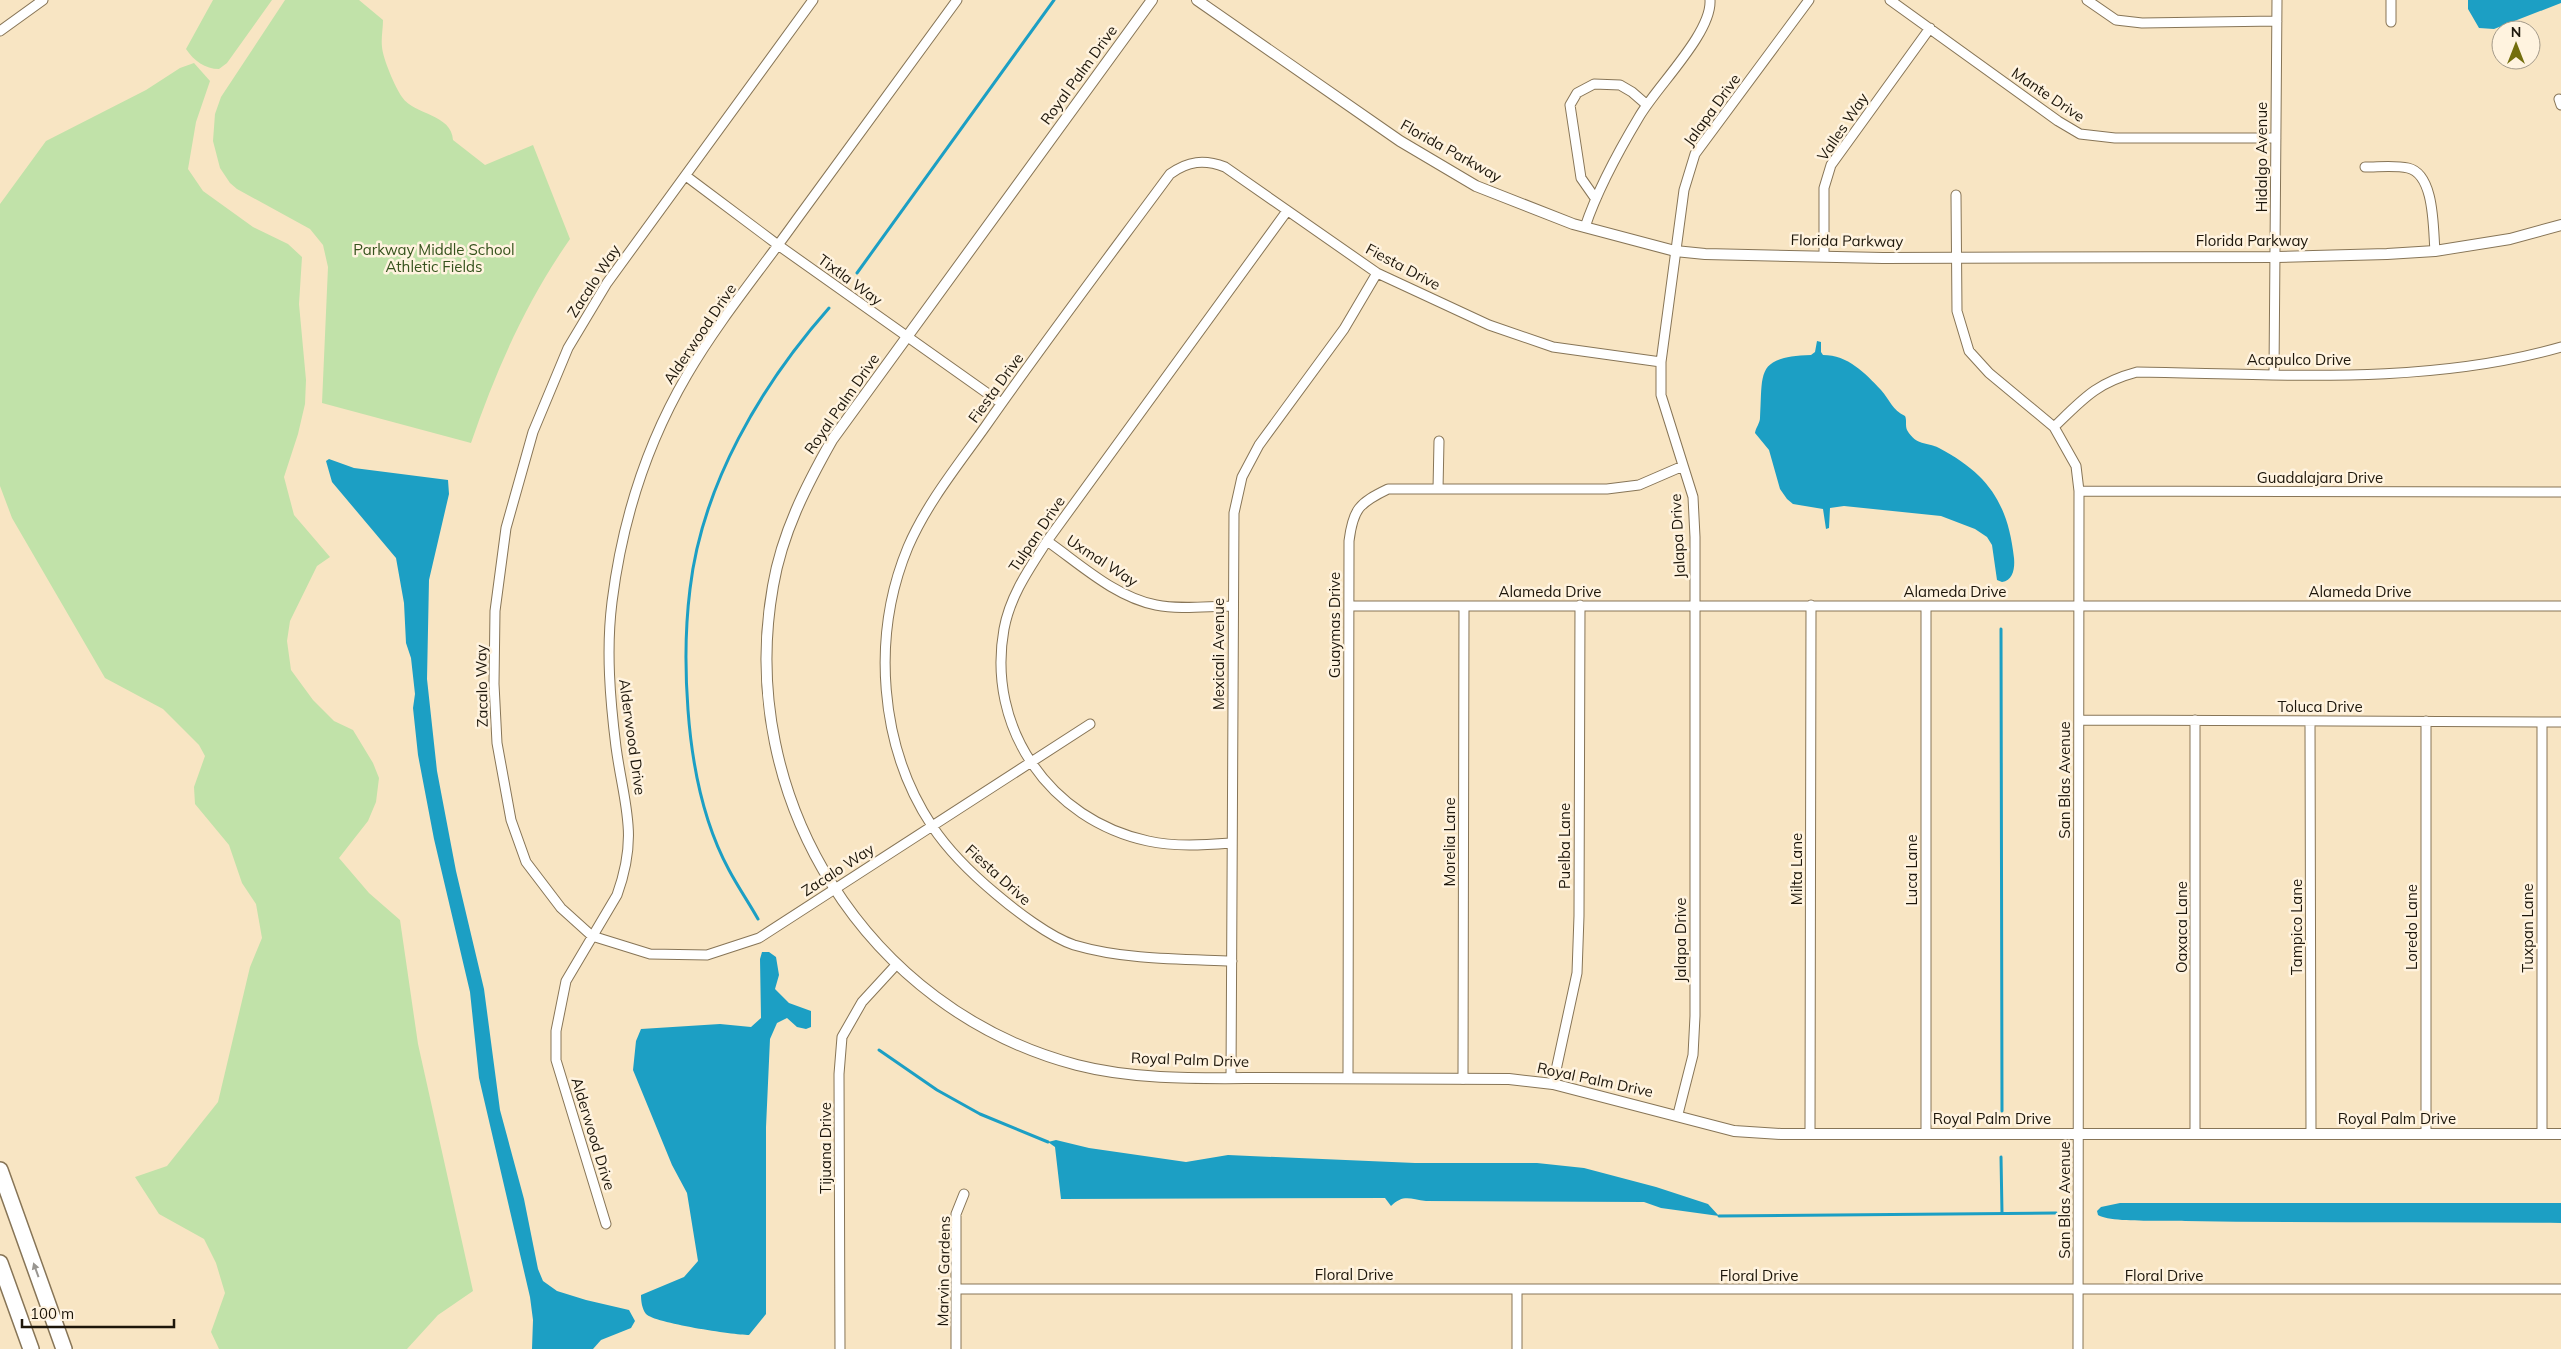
<svg xmlns="http://www.w3.org/2000/svg" width="2561" height="1349" font-family="Mulish,sans-serif">
<style>
.green{fill:#c1e2a9}
.water{fill:#1c9fc4}
.lines{fill:none;stroke-linecap:round;stroke-linejoin:round}
.stream{stroke:#1c9fc4;stroke-width:3}
.minor-casing{stroke:#877557;stroke-width:11}
.tertiary-casing{stroke:#877557;stroke-width:12}
.motorway-casing{stroke:#877557;stroke-width:18}
.minor{stroke:#fff;stroke-width:9}
.tertiary{stroke:#fff;stroke-width:10}
.motorway{stroke:#fff;stroke-width:15}
.oneway{fill:#999691}
.labels{text-anchor:middle;stroke-width:5;stroke-linejoin:round;paint-order:stroke}
.street-label{font-size:15px;fill:#1d160a;stroke:#fff3df}
.park-label{font-size:15px;fill:#36531d;stroke:#fff3df}
</style>
<rect width="100%" height="100%" fill="#f8e5c3"/>
<path class="green" d="M213,0H272L227,63L219,69C205,69 194,61 186,49Z
M285,0H359L383,20C383,29 381,38 382,47C383,59 395,87 402,97C414,115 452,114 453,140L485,165L533,145L570,239C526,302 496,370 471,443L322,403L328,267L323,245L310,229L237,189L230,183L220,168L213,141L215,114L221,97Z
M194,63L210,81L196,122L188,169L203,191L253,227L288,244L302,257L299,304L306,380L305,404L298,434L284,477L294,515L330,557L317,566L290,621L287,641L291,670L313,700L334,721L353,730L373,763L379,778L376,802L368,821L339,858L369,893L400,920L418,1044L473,1291L438,1315L407,1349H219L211,1332L225,1293L216,1263L204,1239L159,1214L135,1177L167,1166L218,1102L250,967L262,938L256,904L242,883L229,845L195,804L194,787L205,756L199,745L163,709L105,678L12,518L0,486V204L46,141L146,90L180,68Z"/>
<path class="water" d="M2468,0H2561V3L2494,29L2479,28L2468,9Z
M1817,341L1821,342V352L1823,355C1848,355 1865,373 1881,390C1890,400 1892,410 1905,416C1907,420 1905,425 1907,430C1917,447 1926,441 1939,448C1988,474 2008,503 2014,558C2015,568 2013,581 2002,582L1997,580L1992,545L1987,537L1975,529L1941,516L1844,506L1830,508L1829,528L1826,529L1823,509L1793,504L1787,499L1780,489L1769,450L1755,433C1756,427 1760,423 1760,418C1763,372 1755,357 1811,355L1815,352Z
M329,459L354,468L448,480L449,494L429,580L427,679L437,771L456,871L484,989L500,1110L524,1199L538,1269L543,1281L557,1291L586,1300L629,1310L635,1321L631,1328L601,1340L593,1349H532L533,1320L530,1297L479,1078L470,992L434,839L418,755L413,708L415,694L411,658L406,643L404,603L396,558L332,482L326,461Z
M762,952H769L776,957L779,975L775,989L789,1003L811,1011V1027L806,1029L797,1027L787,1018L777,1023L770,1039L766,1127V1314L749,1335C734,1335 654,1323 646,1314C642,1309 641,1301 641,1295L684,1277L698,1261L687,1193L672,1165L633,1070L636,1041L641,1029L720,1024L751,1027L761,1018L760,959Z
M1056,1140L1089,1148L1186,1162L1228,1155L1415,1163H1537L1584,1168L1656,1187L1708,1204L1719,1216L1661,1208L1644,1202L1426,1201C1410,1199 1403,1194 1391,1206L1385,1198L1061,1199L1055,1147L1048,1142Z
M2120,1203H2561V1223C2436,1222 2310,1223 2185,1221C2166,1220 2111,1223 2098,1215L2097,1211L2101,1207Z"/>
<g class="lines">
<path class="stream" d="M857,273L1054,0
M2001,629L2002,1111
M758,919C749,903 738,887 729,870C703,822 692,765 688,710C685,670 685,629 690,589C702,485 761,385 829,308
M879,1050L937,1090L980,1114L1048,1142
M2001,1157L2002,1213
M1719,1216L2056,1213"/>
<defs>
<path id="minor" d="M813,0L607,283L568,348L533,432L506,528L495,611L494,684L497,743L511,820L526,862L561,908L592,936L650,954L707,955L759,938L1090,724
M1890,0L2058,121L2080,134L2115,138H2276
M2087,0L2116,20L2142,23L2277,21
M2391,0V22
M0,31L43,0
M2559,99L2561,105
M2365,167C2379,167 2395,165 2408,168C2435,174 2433,229 2435,251
M686,176L778,245L1001,403
M1956,195L1957,311L1969,351L1989,373L2054,427L2076,466L2079,491L2078,1349
M1595,198L1581,178L1570,105L1577,93L1594,84L1620,85L1632,92L1647,105
M1585,227C1598,188 1618,152 1639,117C1657,86 1712,33 1710,0
M1824,256V188L1831,165L1930,28
M2274,374L2277,0
M2054,427C2083,399 2096,383 2137,372C2277,374 2425,386 2561,347
M1438,489L1439,441
M2079,491L2561,492
M1047,541C1080,564 1115,597 1156,605C1180,610 1208,606 1233,606
M1349,606H2561
M1926,606V1133
M2079,720L2561,722
M2195,720V1134
M2310,721L2311,1134
M2426,721V1133
M1231,843C1204,845 1175,847 1148,841C1050,820 986,728 1004,629C1010,596 1029,569 1047,541L1287,211
M1232,961C1180,959 1125,960 1074,945C1050,937 1016,911 996,894C972,874 950,853 932,826C879,746 871,636 908,547C927,503 958,465 985,427C1045,341 1108,258 1170,174C1188,161 1204,159 1225,167L1377,273L1489,325L1553,347L1661,362
M1231,1078L1234,513L1242,477L1259,445L1344,329L1377,273
M1348,1078L1349,541C1353,509 1359,503 1388,489H1607L1639,485L1683,466
M1463,1079L1464,606
M1553,1084L1577,973L1579,916L1580,605
M1678,1114L1693,1055L1695,1016V537L1693,497L1661,395V362L1684,190L1695,154L1809,0
M1810,1133L1811,605
M2542,1134V723
M606,1224L556,1060V1031L566,981L617,895C639,834 624,806 616,747C610,699 606,650 612,602C622,522 646,445 687,375C719,320 760,271 797,219C850,146 903,73 957,0
M956,1289H2561
M1517,1289V1349
M840,1349L839,1074L842,1037L862,1002L896,965
M956,1349V1214L964,1194"/>
<path id="tertiary" d="M1152,0L832,440C806,486 782,533 773,586C735,798 867,1010 1077,1065C1139,1081 1207,1078 1271,1078C1351,1078 1430,1079 1509,1079L1553,1084L1734,1131L1781,1134H2561
M1197,0L1400,141L1476,186L1573,224L1675,251L1705,254L1883,258L2276,257L2387,254L2435,251L2510,239L2561,225"/>
<path id="motorway" d="M0,1170L64,1349
M0,1263L31,1349"/>
</defs>
<use href="#minor" class="minor-casing"/>
<use href="#tertiary" class="tertiary-casing"/>
<use href="#motorway" class="motorway-casing"/>
<use href="#minor" class="minor"/>
<use href="#tertiary" class="tertiary"/>
<use href="#motorway" class="motorway"/>
</g>
<defs><path id="oneway-solid" d="M-6-.8H1V-3.2L6.5 0L1 3.2V.8H-6Z" transform="scale(1.25)"/></defs>
<use class="oneway" href="#oneway-solid" transform="translate(36 1270) rotate(-110)"/>
<g class="labels">
<g class="street-label">
<text transform="translate(1079 75) rotate(-54)" y="5">Royal Palm Drive</text>
<text transform="translate(2048 95) rotate(34)" y="5">Mante Drive</text>
<text transform="translate(1712 110) rotate(-54)" y="5">Jalapa Drive</text>
<text transform="translate(1843 127) rotate(-56)" y="5">Valles Way</text>
<text transform="translate(1451 151) rotate(29)" y="5">Florida Parkway</text>
<text transform="translate(2262 157) rotate(-90)" y="5">Hidalgo Avenue</text>
<text transform="translate(1847 241) rotate(1)" y="5">Florida Parkway</text>
<text x="2252" y="246">Florida Parkway</text>
<text transform="translate(1403 267) rotate(28)" y="5">Fiesta Drive</text>
<text transform="translate(850 280) rotate(36)" y="5">Tixtla Way</text>
<text transform="translate(594 281) rotate(-57)" y="5">Zacalo Way</text>
<text transform="translate(700 334) rotate(-56)" y="5">Alderwood Drive</text>
<text x="2299" y="365">Acapulco Drive</text>
<text transform="translate(996 388) rotate(-54)" y="5">Fiesta Drive</text>
<text transform="translate(842 404) rotate(-55)" y="5">Royal Palm Drive</text>
<text x="2320" y="483">Guadalajara Drive</text>
<text transform="translate(1037 534) rotate(-56)" y="5">Tulpan Drive</text>
<text transform="translate(1678 536) rotate(-93)" y="5">Jalapa Drive</text>
<text transform="translate(1102 561) rotate(33)" y="5">Uxmal Way</text>
<text x="1550" y="597">Alameda Drive</text>
<text x="1955" y="597">Alameda Drive</text>
<text x="2360" y="597">Alameda Drive</text>
<text transform="translate(1335 625) rotate(-90)" y="5">Guaymas Drive</text>
<text transform="translate(1219 654) rotate(-90)" y="5">Mexicali Avenue</text>
<text transform="translate(482 686) rotate(-91)" y="5">Zacalo Way</text>
<text x="2320" y="712">Toluca Drive</text>
<text transform="translate(632 737) rotate(82)" y="5">Alderwood Drive</text>
<text transform="translate(2065 780) rotate(-90)" y="5">San Blas Avenue</text>
<text transform="translate(1450 842) rotate(-90)" y="5">Morelia Lane</text>
<text transform="translate(1565 846) rotate(-90)" y="5">Puelba Lane</text>
<text transform="translate(1797 869) rotate(-90)" y="5">Milta Lane</text>
<text transform="translate(838 870) rotate(-33)" y="5">Zacalo Way</text>
<text transform="translate(1912 870) rotate(-90)" y="5">Luca Lane</text>
<text transform="translate(998 875) rotate(42)" y="5">Fiesta Drive</text>
<text transform="translate(2182 927) rotate(-90)" y="5">Oaxaca Lane</text>
<text transform="translate(2297 927) rotate(-90)" y="5">Tampico Lane</text>
<text transform="translate(2412 927) rotate(-90)" y="5">Loredo Lane</text>
<text transform="translate(2528 928) rotate(-90)" y="5">Tuxpan Lane</text>
<text transform="translate(1681 940) rotate(-90)" y="5">Jalapa Drive</text>
<text transform="translate(1190 1060) rotate(2)" y="5">Royal Palm Drive</text>
<text transform="translate(1595 1080) rotate(12)" y="5">Royal Palm Drive</text>
<text x="1992" y="1124">Royal Palm Drive</text>
<text x="2397" y="1124">Royal Palm Drive</text>
<text transform="translate(593 1134) rotate(73)" y="5">Alderwood Drive</text>
<text transform="translate(826 1148) rotate(-90)" y="5">Tijuana Drive</text>
<text transform="translate(2065 1200) rotate(-90)" y="5">San Blas Avenue</text>
<text transform="translate(944 1271) rotate(-89)" y="5">Marvin Gardens</text>
<text x="1354" y="1280">Floral Drive</text>
<text x="1759" y="1281">Floral Drive</text>
<text x="2164" y="1281">Floral Drive</text>
</g>
<g class="park-label">
<text x="434" y="255">Parkway Middle School<tspan x="434" dy="17">Athletic Fields</tspan></text>
</g>
</g>
<g transform="translate(2516 45)"><circle r="24" fill="#fff3df" stroke="#a59b8a"/>
<path d="M0-4L9 19L0 12L-9 19Z" fill="#736e0d"/>
<text y="-8" font-size="14" font-weight="bold" text-anchor="middle" fill="#1d160a">N</text>
</g>
<path d="M22 1319v8h152v-8" fill="none" stroke="#1d160a" stroke-width="2.5"/>
<text x="30" y="1319" font-size="15" fill="#1d160a" stroke="#fff3df" stroke-width="4" paint-order="stroke">100 m</text>
</svg>
